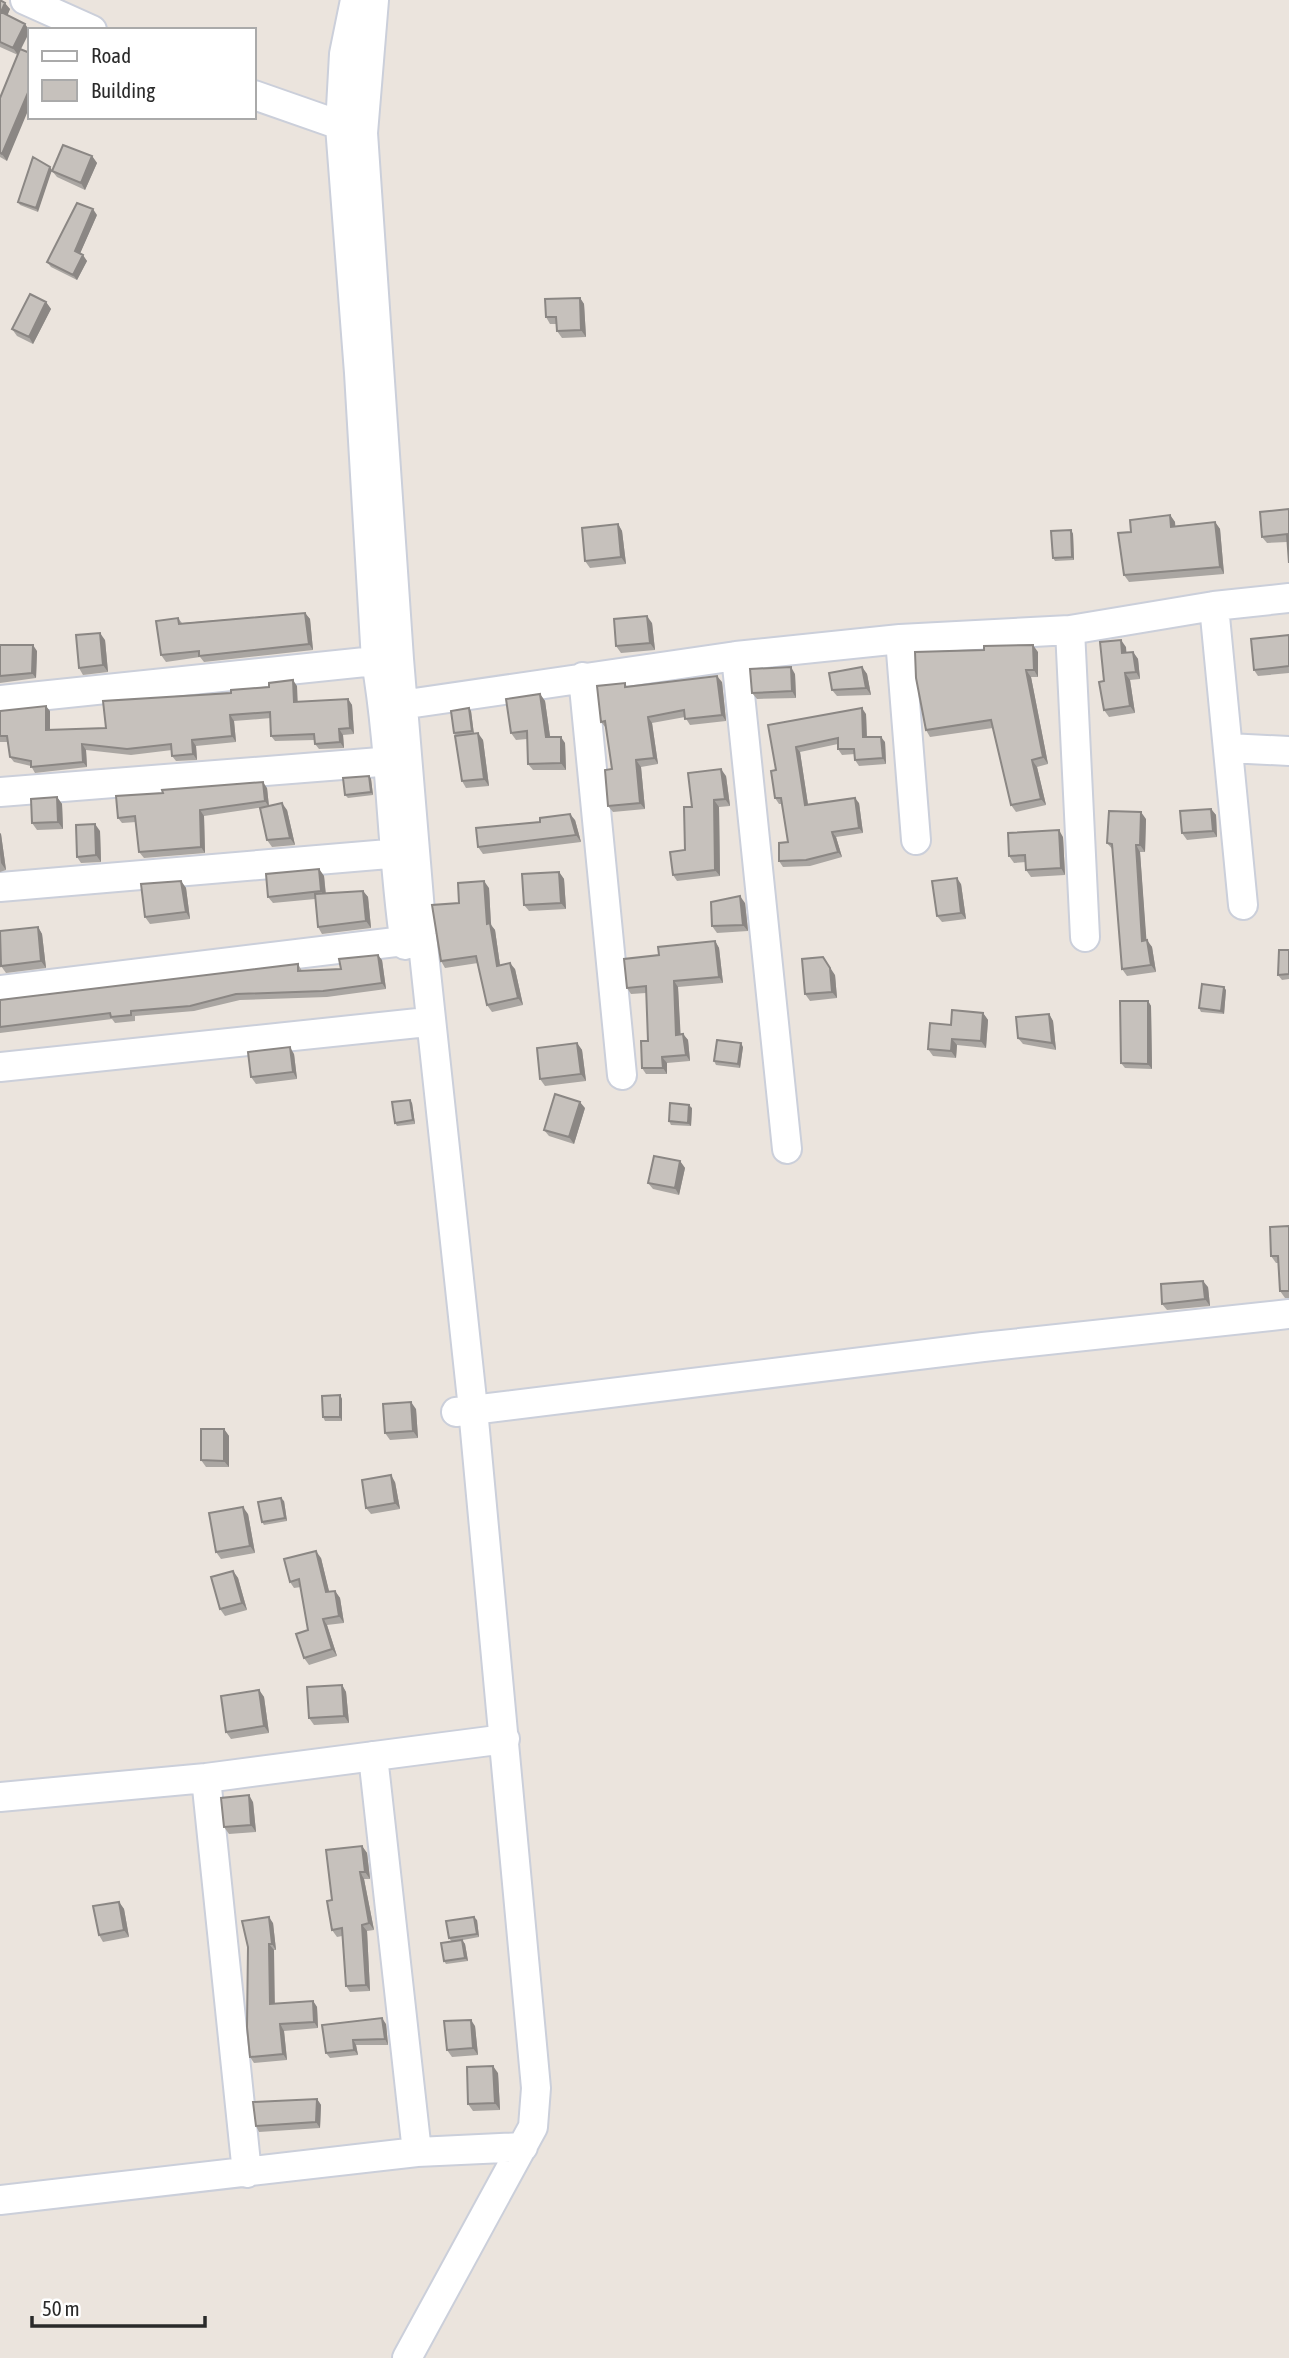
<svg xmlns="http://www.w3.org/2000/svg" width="1289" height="2358" font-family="'Asap Condensed',sans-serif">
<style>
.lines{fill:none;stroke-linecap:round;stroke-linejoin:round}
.minor-casing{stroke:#cbcfda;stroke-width:32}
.minor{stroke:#fff;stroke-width:28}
.wall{fill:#aaa6a2}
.shaded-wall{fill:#8b8784}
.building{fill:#c6c1bc;stroke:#8b8784;stroke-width:2}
</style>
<rect width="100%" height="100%" fill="#ebe4dd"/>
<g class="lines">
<defs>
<path id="minor" d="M25,0L92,30
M355,0L344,54L340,126L359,373L376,661C392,755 391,850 405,945
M374,0L363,133L399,659L422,935L473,1409L536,2088L533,2127L407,2358
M254,95L357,131
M1214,606L1243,905
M1070,630L1085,937
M900,639L916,840
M736,656L787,1149
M583,677L622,1075
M0,700L394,659
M387,707L736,656L900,639L1070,630L1214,606L1289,598
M1228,748L1289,751
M0,792L405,760
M0,887L412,852
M0,990L404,941
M0,1067L418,1023
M456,1412L983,1347L1289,1314
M373,1756L417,2152
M206,1778L247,2173
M0,1797L206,1778L505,1739
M0,2200L417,2152L523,2147"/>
</defs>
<use href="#minor" class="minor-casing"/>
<use href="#minor" class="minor"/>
</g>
<path class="wall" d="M0,0L10,9L7,15L21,49L7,161L0,157V98L18,55L0,47Z
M92,156L97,163L85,190L57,177L52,171Z
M33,157L38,212L20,205L18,202Z
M97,215L80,253L87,261L77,280L51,267L47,262Z
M580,298L584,304L586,337L562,338L557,331V324H550L546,317Z
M46,302L51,309L33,344L17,336L12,329Z
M1289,509L1287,542L1267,543L1262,537Z
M1170,515L1175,522V526L1215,522L1220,529L1224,574L1129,582L1124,575L1131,532Z
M618,524L622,531L626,564L590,568L585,561Z
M1071,530L1073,534L1074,560L1055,561L1053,558Z
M305,613L310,619L313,650L204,662L200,657L166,662L161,655L178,618L182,623Z
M652,623L655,650L621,653L616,646Z
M1289,635V673L1258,676L1254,670Z
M105,640L108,672L83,675L79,668Z
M0,645L37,651L36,678L0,683Z
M1126,647V653L1133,652L1138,659L1140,679L1130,680L1135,713L1109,717L1104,710V681Z
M1038,652V677H1031L1048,764L1037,767L1046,805L1016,812L1011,805L993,728L930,737L926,730Z
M862,667L867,674L871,695L837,696L832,690Z
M795,674L796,698L757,699L752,693Z
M722,682L726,721L690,725L685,717L652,723L658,764L641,767L645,809L613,812L608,806L612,769L606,728L601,722L625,683L627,687Z
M297,686V702L348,699L352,705L354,734L343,735L344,748L319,749L315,744L314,740L275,741L271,736V718L234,721L236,742L196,746L197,760L176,761L172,756V750L131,755L86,750L87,767L35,773L31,766L14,762L10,757L8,742H0V711H50V730L106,728L231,693Z
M540,694L545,701L550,737L565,743L566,770H533L528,764L527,739L516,740L511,733Z
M471,711L474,734L483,740L489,786L466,788L462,781L455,736L454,733Z
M866,714L867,737L885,742L886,764L859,766L855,760V754L842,755L838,749V744L800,752L808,805L859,803L863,833L836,837L842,857L810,866L783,867L779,861L788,842L782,804H779L775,798L776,770L768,725Z
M369,776L371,779L373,795L348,798L345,795Z
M726,776L730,806L719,807L720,876L677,881L673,875L685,850L692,807Z
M267,788L269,806L287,810L295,845L272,847L267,840L265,807L204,816L205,853L144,858L139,852L136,822L122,823L118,818Z
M57,797L62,804L63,829L37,830L32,823Z
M1211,809L1216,815L1217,837L1187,840L1182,833Z
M1146,819L1145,852H1140L1146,940L1152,947L1156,972L1127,976L1122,969L1113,850L1107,843Z
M575,820L581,842L483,854L478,847Z
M100,831L101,862L81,863L77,857Z
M0,833L1,834L6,870L0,872Z
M1063,837L1065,875L1031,877L1026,870V862L1014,863L1009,856Z
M319,869L324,876L326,894L363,891L368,897L371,928L322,934L318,927L315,899L273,903L268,897Z
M559,872L564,879L566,909L529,911L524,905Z
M181,881L186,888L190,919L150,924L145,917Z
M961,884L966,919L942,922L937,916Z
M489,888L491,925L495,930L500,965L515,969L523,1005L492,1012L487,1005L478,963L445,968L441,961L459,903Z
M745,903L748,931L717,933L712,926Z
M38,927L42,934L46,968L6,973L1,966Z
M715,941L719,948L723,983L678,987L680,1035L683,1034L688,1040L690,1061L667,1063V1074H646L642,1068L648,1041L646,993L631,994L627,988Z
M1289,950V979L1282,980L1278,975Z
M382,960L386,989L327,997L240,1000L194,1011L135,1016V1021L115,1023L112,1019L0,1033V1000L298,964L302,971L341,969Z
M835,975L837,998L810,1001L805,994Z
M1226,990L1224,1014L1201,1012L1199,1008Z
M1148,1001L1151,1006L1152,1069L1125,1068L1121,1063Z
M983,1013L988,1020L986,1048L957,1045L956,1058L933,1056L928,1049L951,1025Z
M1049,1014L1053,1021L1056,1050L1023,1044L1018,1038Z
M577,1043L582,1050L586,1081L545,1086L540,1079Z
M743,1047L740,1068L716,1065L714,1061Z
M294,1054L297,1079L256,1084L251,1077Z
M412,1103L415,1124L397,1126L395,1123Z
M585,1108L574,1144L549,1136L544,1130Z
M692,1108L691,1126L671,1125L669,1121Z
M680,1161L685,1168L679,1195L653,1189L648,1183Z
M1289,1226V1298H1285L1280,1291L1278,1263H1276L1271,1256Z
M1208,1287L1210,1306L1167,1310L1162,1304Z
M340,1395L342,1399V1421H325L323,1417Z
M416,1409L418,1438L390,1440L385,1433Z
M224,1429L229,1436V1467H206L201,1460Z
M395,1482L400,1509L371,1514L366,1508Z
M284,1501L287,1521L264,1525L262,1522Z
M248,1514L255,1553L221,1559L216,1552Z
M321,1558L329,1592L335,1591L340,1598L344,1623L327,1625L337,1656L309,1665L304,1658L308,1630L301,1587L294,1588L290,1582Z
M233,1571L238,1578L247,1610L225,1616L220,1609Z
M342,1685L346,1692L349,1723L314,1725L309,1718Z
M259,1690L264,1697L269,1733L231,1739L226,1732Z
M253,1802L256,1832L229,1834L224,1827Z
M362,1846L367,1853L370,1879H364L374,1930L367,1931L370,1991L350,1992L346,1986L342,1936L337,1937L332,1930V1900Z
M119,1902L124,1909L129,1937L103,1942L99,1935Z
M477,1920L479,1937L452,1942L449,1938Z
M273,1923L276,1950H274V2004L313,2001L317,2007L318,2028L284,2031L287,2060L254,2063L250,2057Z
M462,1940L465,1944L468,1961L446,1964L444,1961Z
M386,2024L388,2045H356L358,2055L330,2058L326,2053Z
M475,2026L478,2055L452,2057L447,2050Z
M498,2073L500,2110L473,2111L468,2104Z
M317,2099L321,2105L320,2128L259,2132L256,2126Z"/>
<path class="shaded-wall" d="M5,3L10,9L6,19L1,12Z
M25,24L30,31L18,55L13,48Z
M30,88V106L7,161L2,154Z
M92,156L97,163L85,190L81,183Z
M50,167L52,170L38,212L36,208Z
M93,209L97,215L79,256L75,251Z
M83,255L87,261L77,280L73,275Z
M580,298L584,304L586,337L581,330Z
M46,302L51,309L33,344L29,337Z
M1170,515L1175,522L1176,533L1171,527Z
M1215,522L1220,529L1224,574L1220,567Z
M618,524L622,531L626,564L621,557Z
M1071,530L1073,534L1074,560L1072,557Z
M305,613L310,619L313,650L309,644Z
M647,616L652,623L655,650L650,643Z
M100,633L105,640L108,672L103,665Z
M1121,640L1126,647L1127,660L1122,653Z
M33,645L37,651L36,678L32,673Z
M1033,645L1038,652V677L1034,670Z
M1133,652L1138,659L1140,679L1136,672Z
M791,667L795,674L796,698L792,691Z
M862,667L867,674L871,695L866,688Z
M1026,670L1031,677L1048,764L1043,757Z
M1125,673L1130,680L1135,713L1130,706Z
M717,676L722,682L726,721L722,715Z
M293,680L297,686L298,708L294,702Z
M540,694L545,701L551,743L546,737Z
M348,699L352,705L354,734L350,728Z
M46,706L50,711V736L46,730Z
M469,708L471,711L474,735L472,731Z
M862,708L866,714L867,743L863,737Z
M230,715L234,721L236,742L232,736Z
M648,717L652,723L658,764L654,758Z
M339,729L343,735L344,748L340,742Z
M478,733L483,740L489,786L484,779Z
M561,737L565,743L566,770L561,763Z
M881,737L885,742L886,764L883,758Z
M192,740L196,746L197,760L193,754Z
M82,744L86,750L87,767L83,762Z
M796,747L800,752L809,811L805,805Z
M636,760L641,767L645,809L640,803Z
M1032,760L1037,767L1046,805L1041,799Z
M721,769L726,776L730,806L725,799Z
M369,776L371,779L373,795L371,792Z
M263,782L267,788L269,807L265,801Z
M57,797L62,804L63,829L58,822Z
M855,798L859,803L863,833L859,828Z
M714,800L719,807L720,876L715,870Z
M282,803L287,810L295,845L290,838Z
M1211,809L1216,815L1217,837L1213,831Z
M200,810L204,816L205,853L201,847Z
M1141,812L1146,819L1145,852L1140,845Z
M570,814L575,820L581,842L576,835Z
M95,824L100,831L101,862L96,855Z
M1059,830L1063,837L1065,875L1061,868Z
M832,832L836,837L842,857L838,852Z
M0,833L1,834L6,870L1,863L0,854Z
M1136,845L1140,852L1147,947L1142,941Z
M319,869L324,876L326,898L321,891Z
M559,872L564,879L566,909L561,903Z
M957,878L961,884L966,919L961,913Z
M181,881L186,888L190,919L186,912Z
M484,881L489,888L491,925L495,930L501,972L497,966L487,924Z
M363,891L368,897L371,928L366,921Z
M740,896L745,903L748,931L743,925Z
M38,927L42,934L46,968L41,961Z
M1147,940L1152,947L1156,972L1151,965Z
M715,941L719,948L723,983L719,977Z
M378,955L382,960L386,989L382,983Z
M823,957L835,975L837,998L832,992Z
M510,963L515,969L523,1005L518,998Z
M674,981L678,987L681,1041L676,1035Z
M1224,987L1226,990L1224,1014L1221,1011Z
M1148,1001L1151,1006L1152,1069L1148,1064Z
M983,1013L988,1020L986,1048L981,1041Z
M1049,1014L1053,1021L1056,1050L1052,1043Z
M683,1034L688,1040L690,1061L686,1055Z
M952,1039L957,1045L956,1058L951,1051Z
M577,1043L582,1050L586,1081L581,1074Z
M741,1043L743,1047L740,1068L738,1064Z
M290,1047L294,1054L297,1079L293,1072Z
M662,1057L667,1063V1074L663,1068Z
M410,1100L412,1103L415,1124L413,1120Z
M580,1102L585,1108L574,1144L569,1137Z
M689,1105L692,1108L691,1126L688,1123Z
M680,1161L685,1168L679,1195L675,1188Z
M1203,1281L1208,1287L1210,1306L1205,1299Z
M340,1395L342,1399V1421L340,1417Z
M411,1402L416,1409L418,1438L413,1431Z
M224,1429L229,1436V1467L224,1461Z
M391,1475L395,1482L400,1509L395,1503Z
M281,1498L284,1501L287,1521L285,1518Z
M243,1507L248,1514L255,1553L250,1546Z
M316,1551L321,1558L331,1599L326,1592Z
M233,1571L238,1578L247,1610L242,1603Z
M335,1591L340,1598L344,1623L339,1616Z
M323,1619L327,1625L337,1656L332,1649Z
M342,1685L346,1692L349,1723L344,1716Z
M259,1690L264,1697L269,1733L264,1726Z
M249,1795L253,1802L256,1832L251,1825Z
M362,1846L367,1853L370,1879L365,1872Z
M360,1872L364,1879L374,1930L369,1923Z
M119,1902L124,1909L129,1937L124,1930Z
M269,1917L273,1923L276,1950L272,1944Z
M474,1917L477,1920L479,1937L477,1934Z
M362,1925L367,1931L370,1991L366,1985Z
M462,1940L465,1944L468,1961L465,1958Z
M269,1944L274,1950L275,2010L270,2004Z
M313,2001L317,2007L318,2028L314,2022Z
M382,2018L386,2024L388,2045L385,2039Z
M471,2020L475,2026L478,2055L473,2048Z
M280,2024L284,2031L287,2060L283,2054Z
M353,2040L356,2045L358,2055L354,2050Z
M493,2066L498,2073L500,2110L495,2103Z
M317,2099L321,2105L320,2128L316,2122Z"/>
<path class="building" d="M0,0L5,3L1,12L25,24L13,48L0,42Z
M20,49L30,53V88L2,154L0,153V98Z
M63,145L92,156L81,183L52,171Z
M33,157L50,167L36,208L18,202Z
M77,203L93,209L75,251L83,255L73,275L47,262Z
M30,294L46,302L29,337L12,329Z
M580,298L581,330L557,331L556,317H546L545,299Z
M1289,509V563L1287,534L1262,537L1260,512Z
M1170,515L1171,527L1215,522L1220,567L1124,575L1118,533L1131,532L1130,520Z
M618,524L621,557L585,561L582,528Z
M1071,530L1072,557L1053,558L1051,531Z
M305,613L309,644L199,656V651L161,655L156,621L178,618L179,624Z
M647,616L650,643L616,646L614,619Z
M100,633L103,665L79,668L76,635Z
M1289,635V666L1254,670L1251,639Z
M1121,640L1122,653L1133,652L1136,672L1125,673L1130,706L1104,710L1099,682L1104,681L1100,642Z
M0,645H33L32,673L0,676Z
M1033,645L1034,670H1026L1043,757L1032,760L1041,799L1011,805L991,720L926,730L916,678L915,652L984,650V646Z
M791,667L792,691L752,693L750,669Z
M862,667L866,688L832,690L829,673Z
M717,676L722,715L685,719L684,710L648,717L654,758L636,760L640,803L608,806L605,770L612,769L605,721L601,722L597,686L625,683V687Z
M293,680L294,702L348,699L350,728L339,729L340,742L315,744L314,734L271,736L270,712L230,715L232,736L192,740L193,754L172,756L171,744L127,749L82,744L83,762L31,767V761L10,757L7,736H0V711L46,706V730L106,728L103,701L231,693V690L269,687V683Z
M540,694L546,737H561V763L528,764L527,731L511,733L506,699Z
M469,708L472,731L454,733L451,711Z
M862,708L863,737H881L883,758L855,760L854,749H838V738L796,747L805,805L855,798L859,828L832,832L838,852L806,860L779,861V843L788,842L781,798H775L771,771L776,770L768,725Z
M478,733L484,779L462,781L455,736Z
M721,769L725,799L714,800L715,870L673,875L670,852L685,850L684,807H692L688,773Z
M369,776L371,792L345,795L343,778Z
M263,782L265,801L200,810L201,847L139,852L135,816L118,818L116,796L163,793L162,790Z
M57,797L58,822L32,823L31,799Z
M282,803L290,838L267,840L260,808Z
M1211,809L1213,831L1182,833L1180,811Z
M1109,811L1141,812L1140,845H1136L1142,941L1147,940L1151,965L1122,969L1112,844L1107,843Z
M570,814L576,835L478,847L476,828L540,822V818Z
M95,824L96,855L77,857L76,825Z
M1059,830L1061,868L1026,870L1025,855L1009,856L1008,833Z
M319,869L321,891L268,897L266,874Z
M559,872L561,903L524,905L522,874Z
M957,878L961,913L937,916L932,881Z
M181,881L186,912L145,917L141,884Z
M484,881L487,924L490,923L497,966L510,963L518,998L487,1005L476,956L441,961L432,905L459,903L458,883Z
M363,891L366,921L318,927L315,894Z
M740,896L743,925L712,926L711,902Z
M38,927L41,961L1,966L0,931Z
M715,941L719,977L674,981L676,1035L683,1034L686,1055L662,1057L663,1068H642L641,1041H648L646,986L627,988L624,959L659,955L658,947Z
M1279,950H1289V974L1278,975Z
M378,955L382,983L323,991L236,994L190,1006L131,1011V1015L111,1017L110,1013L0,1027V1000L298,964V971L341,969L339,959Z
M823,957L830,968L832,992L805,994L802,959Z
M1202,984L1224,987L1221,1011L1199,1008Z
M1120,1001H1148V1064L1121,1063Z
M952,1010L983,1013L981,1041L952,1039L951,1051L928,1049L930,1023L951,1025Z
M1049,1014L1052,1043L1018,1038L1016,1017Z
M717,1040L741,1043L738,1064L714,1061Z
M577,1043L581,1074L540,1079L537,1048Z
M290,1047L293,1072L251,1077L248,1052Z
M555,1094L580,1102L569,1137L544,1130Z
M410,1100L413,1120L395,1123L392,1102Z
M670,1103L689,1105L688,1123L669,1121Z
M654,1156L680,1161L675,1188L648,1183Z
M1289,1226V1291H1280L1278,1256H1271L1270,1227Z
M1203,1281L1205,1299L1162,1304L1161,1284Z
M340,1395V1417H323L322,1396Z
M411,1402L413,1431L385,1433L383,1404Z
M201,1429H224V1461L201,1460Z
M391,1475L395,1503L366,1508L362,1480Z
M281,1498L285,1518L262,1522L258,1502Z
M243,1507L250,1546L216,1552L209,1513Z
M316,1551L326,1592L335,1591L339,1616L323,1619L332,1649L304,1658L296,1634L308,1630L299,1579L290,1582L284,1559Z
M233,1571L242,1603L220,1609L211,1577Z
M342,1685L344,1716L309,1718L307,1687Z
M259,1690L264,1726L226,1732L221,1696Z
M249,1795L251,1825L224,1827L221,1798Z
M362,1846L365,1872H360L369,1923L362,1925L366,1985L346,1986L342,1928L332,1930L327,1901L332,1900L326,1850Z
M119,1902L124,1930L99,1935L93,1906Z
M269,1917L272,1944H269L270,2004L313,2001L314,2022L280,2024L283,2054L250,2057L247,2027L248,1947L242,1921Z
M474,1917L477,1934L449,1938L446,1921Z
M462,1940L465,1958L444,1961L441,1943Z
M382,2018L385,2039L353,2040L354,2050L326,2053L322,2025Z
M471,2020L473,2048L447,2050L444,2021Z
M493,2066L495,2103L468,2104L467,2067Z
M317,2099L316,2122L256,2126L253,2102Z"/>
<rect x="28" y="28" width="228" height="91" fill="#ffffff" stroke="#aaaaaa" stroke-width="2"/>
<rect x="42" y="51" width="35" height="10" fill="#ffffff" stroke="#aaaaaa" stroke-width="2"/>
<text x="91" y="63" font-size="21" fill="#2a2a2a">Road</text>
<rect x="42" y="80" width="35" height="21" fill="#c6c1bc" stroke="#aaaaaa" stroke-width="2"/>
<text x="91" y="98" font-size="21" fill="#2a2a2a">Building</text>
<path d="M32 2316v10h173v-10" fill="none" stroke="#2a2a2a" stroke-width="3.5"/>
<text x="42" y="2316" font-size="21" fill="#2a2a2a" stroke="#ffffff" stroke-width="5" paint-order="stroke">50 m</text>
</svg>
